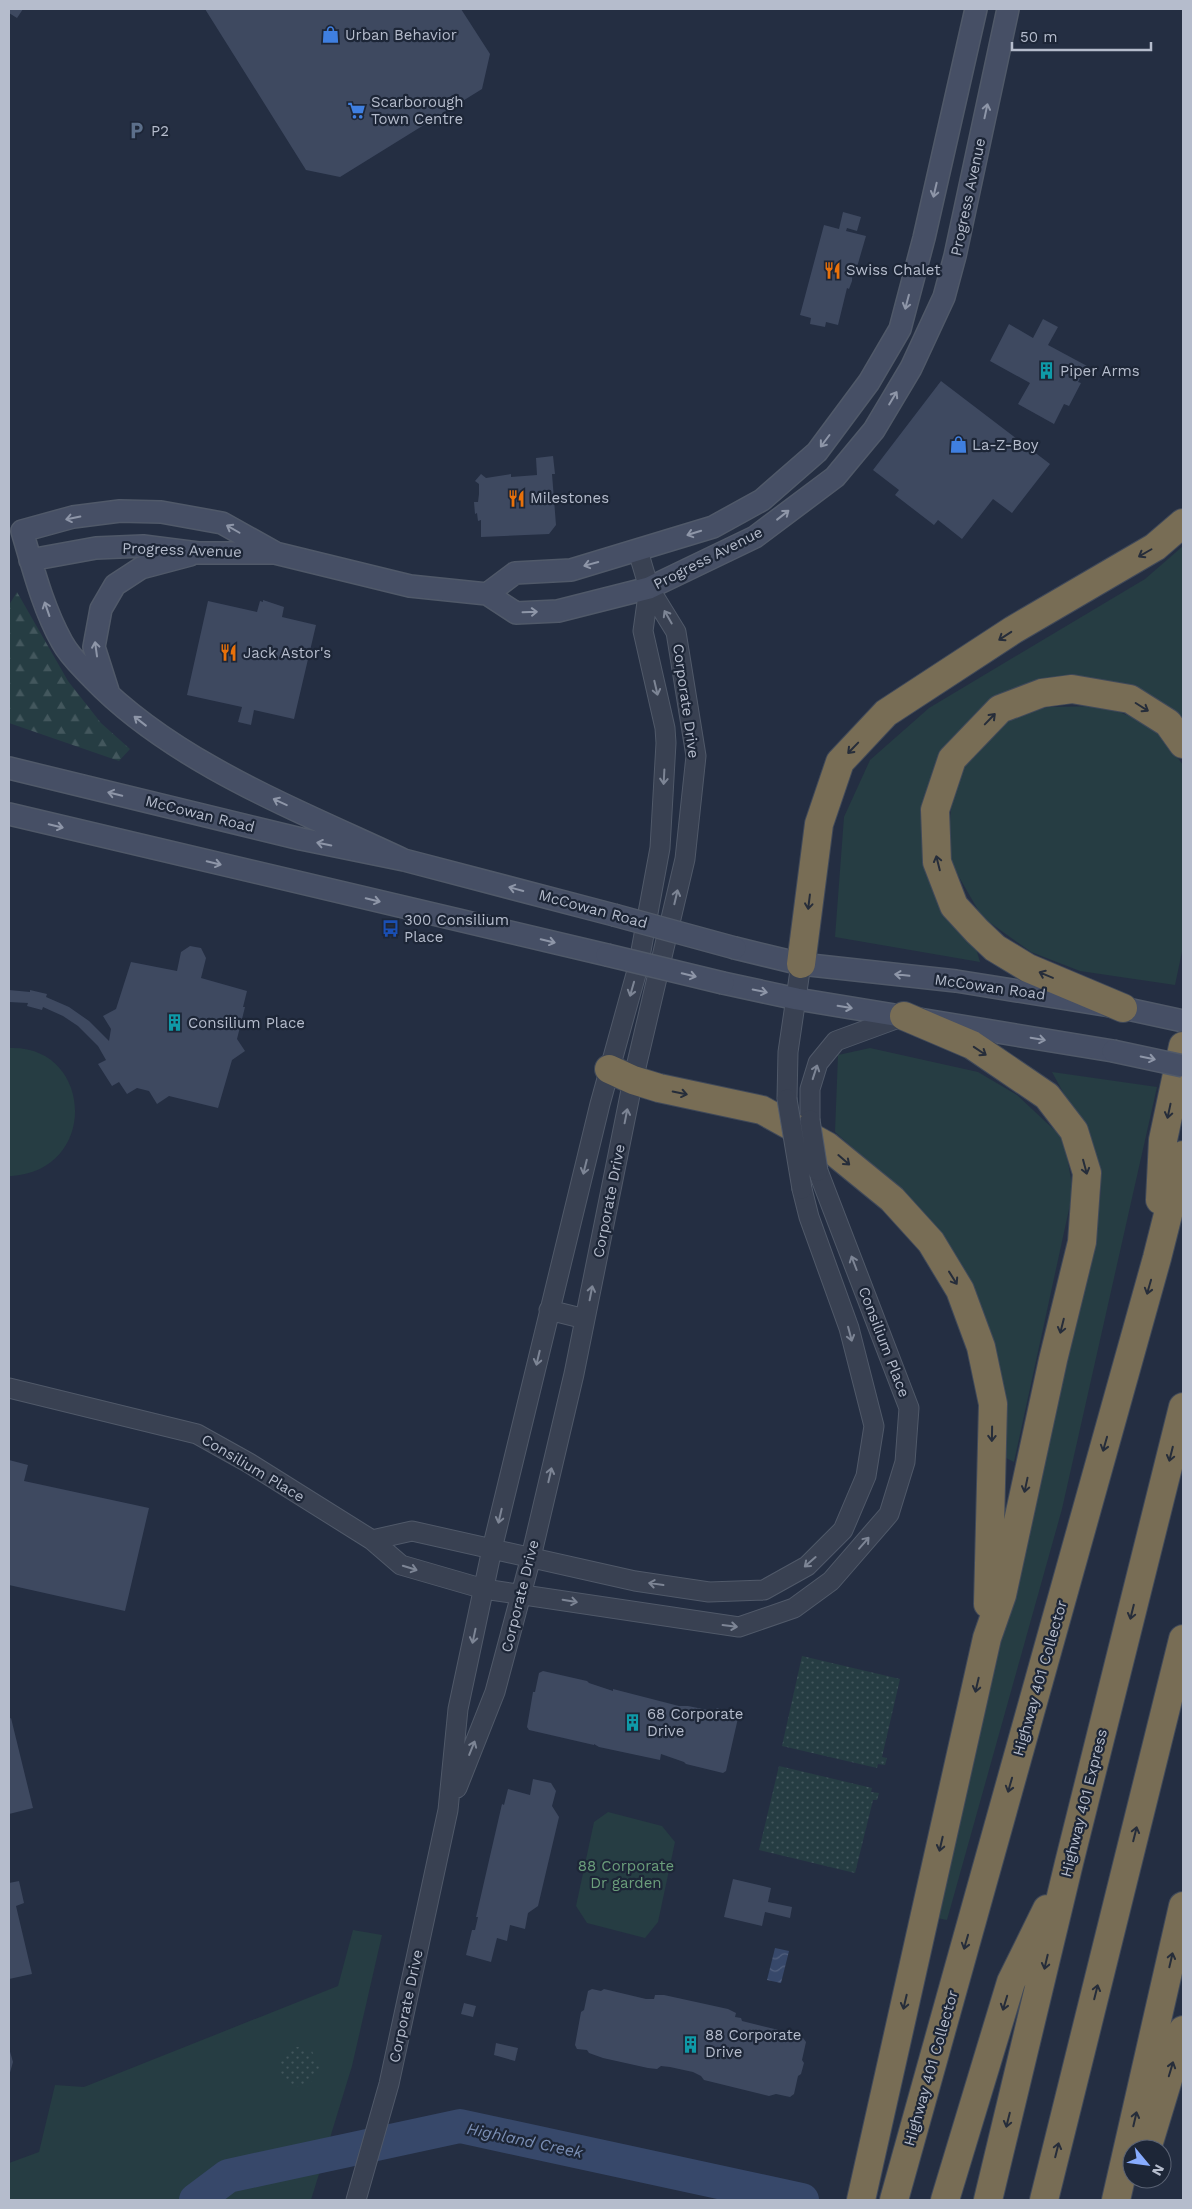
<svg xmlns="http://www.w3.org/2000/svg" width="1192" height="2209" font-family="'Work Sans',sans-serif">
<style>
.green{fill:#263d43}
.forest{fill:url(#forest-firs)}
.park{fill:url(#park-dots)}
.water{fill:url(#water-waves)}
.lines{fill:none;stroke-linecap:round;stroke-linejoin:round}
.river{stroke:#37486a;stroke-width:34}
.building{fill:#3e4960}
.tertiary-casing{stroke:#505969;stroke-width:21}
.secondary-casing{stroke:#505969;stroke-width:24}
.motorway-casing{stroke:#404959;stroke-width:30}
.tertiary{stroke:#394152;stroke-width:19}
.secondary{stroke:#464f65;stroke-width:21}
.motorway{stroke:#786d55;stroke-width:28}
.tertiary-bridge-casing{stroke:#505969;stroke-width:21;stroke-linecap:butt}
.secondary-bridge-casing{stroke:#505969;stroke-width:24;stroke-linecap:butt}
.tertiary-bridge{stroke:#394152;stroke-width:19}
.secondary-bridge{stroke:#464f65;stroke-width:21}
.oneway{stroke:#8e96a8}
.oneway2{stroke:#262d3a}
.oneway3{stroke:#7d8595}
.labels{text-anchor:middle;stroke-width:4.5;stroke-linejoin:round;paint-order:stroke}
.poi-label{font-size:15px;fill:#b5bccc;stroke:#1d2637;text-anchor:start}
.street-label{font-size:15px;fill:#b5bccc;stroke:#1d2637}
.park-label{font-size:15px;fill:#6b9e7b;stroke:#1d2637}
.water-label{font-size:16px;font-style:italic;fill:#7b8fb5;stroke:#1d2637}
</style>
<defs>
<pattern id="forest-firs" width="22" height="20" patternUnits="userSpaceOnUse" patternTransform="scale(1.25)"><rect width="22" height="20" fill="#263d43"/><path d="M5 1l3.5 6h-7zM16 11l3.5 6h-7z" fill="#43575d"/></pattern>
<pattern id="park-dots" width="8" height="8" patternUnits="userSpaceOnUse" patternTransform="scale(1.25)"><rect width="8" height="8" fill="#263d43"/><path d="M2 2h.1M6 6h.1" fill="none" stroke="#43575d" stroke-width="1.8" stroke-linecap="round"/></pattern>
<pattern id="water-waves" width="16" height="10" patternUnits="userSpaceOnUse" patternTransform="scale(1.25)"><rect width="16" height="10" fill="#37486a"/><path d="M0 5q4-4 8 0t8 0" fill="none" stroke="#52607e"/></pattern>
</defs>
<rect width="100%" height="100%" fill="#242e42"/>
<path class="green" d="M1183,546V729L1159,701L1090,679L1003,697L932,799L980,962L835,937L844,817L870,760L929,708L1145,579Z
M1104,706L1154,726L1183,765V947L1175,985L1080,971L1031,952L982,917L947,856L952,798L970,753L1009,717L1049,707Z
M9,1048C93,1044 100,1170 12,1176H9Z
M870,1048L978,1072L1017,1095L1064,1139L1073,1191L1014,1462L1006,1458L999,1374L972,1285L918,1206L835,1132L838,1055Z
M1052,1072L1157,1087L1062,1509L947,1920L937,1918L1093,1245L1101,1192L1093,1147Z
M608,1812L662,1826L675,1842L658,1922L645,1938L587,1923L576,1906L594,1822Z
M353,1930L382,1935L352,2066L311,2200H9V2163L39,2152L55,2085L84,2087L338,1986Z"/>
<path class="forest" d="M17,592L68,681L101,723L130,749L119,761L9,723V605Z"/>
<path class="park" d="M802,1656L900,1679L882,1757L887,1758L885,1765L878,1764L877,1768L782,1746Z
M779,1766L872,1788L871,1792L879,1793L877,1800H873L855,1873L759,1850Z
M294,2047H301L312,2051L320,2068C318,2073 316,2078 311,2082C289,2099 263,2061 294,2047Z"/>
<path class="water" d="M775,1948L789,1951L781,1983L767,1980Z"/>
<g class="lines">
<path class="river" d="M196,2200L228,2176L460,2126L802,2200"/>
</g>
<path class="building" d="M9,9H23L17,18L9,13Z
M205,9H461L490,54L482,89L340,177L306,170Z
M843,212L861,217L857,231L847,228L846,231L866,236L857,267L853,266L852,281L849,289L847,288L838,325L826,322L825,327L810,324L811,318L800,315L824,225L839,229Z
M1043,319L1058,327L1048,345L1087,366L1078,382L1081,383L1069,406L1064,404L1054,424L1018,404L1030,383L990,361L1009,324L1033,338Z
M941,381L1050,464L1012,513L993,499L962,539L938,520L934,525L895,495L899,490L873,470Z
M553,456L555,474H552L556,525L549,534L481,537V520L478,521L477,513L475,514L474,502H478L479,494V484L475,481L481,474L486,478L511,474V477L537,475L536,458Z
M263,600L284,607L282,617L316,625L294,719L254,710L251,725L238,722L242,707L187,695L208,601L257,612L260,601L263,602Z
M190,946L201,948L206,958L201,978L247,991L243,1007H245L237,1039L245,1051L232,1060L218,1108L169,1096L157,1104L149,1091L137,1088L127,1094L119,1082L112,1086L98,1064L106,1060L98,1046L78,1026L63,1016L43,1007L42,1010L27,1006L28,1003L9,1002V990L30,992V990L47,994L46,997L69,1007L89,1021L109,1041L111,1029L103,1016L116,1009L131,962L177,971L181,952Z
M9,1460L28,1465L24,1481L149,1508L125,1611L9,1585Z
M543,1671L587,1681L589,1683L613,1691V1689L679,1706H688L713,1711L717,1708L736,1715L738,1718L726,1771L723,1773L686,1764L684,1762L661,1754L660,1760L599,1747L594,1744V1745L529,1730L527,1727L533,1692H535L539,1673Z
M11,1718L33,1808L9,1814V1719Z
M533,1779L551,1783L556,1791L552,1806L559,1817L538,1906L528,1913L525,1929L510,1925L507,1941L497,1938L491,1962L466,1955L472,1930H475L478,1917H476L502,1804L504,1805L508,1789L530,1795Z
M733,1879L771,1888L768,1902L792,1907L790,1918L765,1912L762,1926L724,1917Z
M19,1881L24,1903L16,1906L32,1974L9,1979V1883Z
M592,1989L601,1991L604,1989L646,1999H654L655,1995H664L728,2009L736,2013L735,2017L741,2018L742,2021L787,2032L789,2034L803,2038L806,2042L802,2060L804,2063L801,2074L798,2076L794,2094L790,2097L776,2094L769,2096L704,2080L701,2076L693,2072L670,2067L661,2066L657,2069L648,2068L603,2058L589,2053L587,2050L577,2049L575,2045L581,2012L584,2010L588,1991Z
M464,2003L476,2006L473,2017L461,2014Z
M496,2043L518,2048L515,2061L494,2055Z
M9,2048L13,2062L9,2076Z"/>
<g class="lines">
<defs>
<path id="tertiary" d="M787,1099L788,1052L801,964
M810,1120V1089L818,1063L836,1041L904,1016
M549,1310L585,1319
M9,1388L197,1434L249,1463L372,1540L401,1565L484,1589L739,1627L794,1608L831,1581L889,1514L905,1462L909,1408L818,1171
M372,1540L412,1531L635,1581L709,1592L764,1590L807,1566L843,1530L866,1476L874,1426L849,1328L809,1217L802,1189
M457,1788L495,1692L531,1557L574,1374L633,1080L685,859L696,756L676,632L649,588L638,551
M356,2200L389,2084L448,1810L458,1709L492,1549L600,1104L638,967L660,848L666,743L665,728L643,631L649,588"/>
<path id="secondary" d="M274,552L222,523L161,512L120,511L73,517L22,531C33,568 43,608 62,642C70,657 82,667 93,679C174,763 300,811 404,860
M30,560L96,548L143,546L198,553H275L410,586L487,594L516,613L558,611L649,588L755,537L835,477L874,430L911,368L944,297L955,256L1008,9
M487,594L515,573L571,570L713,527L762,500L817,452L869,382L900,329L924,238L976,9
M108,691L94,647L101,609L115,585L141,568L190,555
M9,768L301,839L404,860L614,915
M9,814L607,955
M735,948L801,964L956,981L1123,1008L1183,1021
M723,983L797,999L1113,1051"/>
<path id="motorway" d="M801,964L819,824L840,762L886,713L1013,630L1155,547L1183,523
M1123,1008L1028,968L995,948L977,931L954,906L937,862L935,810L952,759L1000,709L1042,693L1072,689L1130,699L1168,723L1183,744
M609,1069L633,1080L659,1088L762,1110L827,1146L892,1199L931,1242L960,1290L981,1347L993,1404L988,1604
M1160,1200L1163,1140L1183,1046
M1147,2149L1183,2030
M861,2200L987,1638L1002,1595L1053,1360L1082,1242L1087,1173L1074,1131L1047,1096L972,1045L904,1016
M894,2200L1157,1258L1183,1155
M945,2200L1011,1982L1047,1909
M988,2200L1069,1863L1183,1407
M1044,2200L1183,1639
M1116,2200L1183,1906"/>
</defs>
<use href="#tertiary" class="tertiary-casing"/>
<use href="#secondary" class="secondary-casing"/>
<use href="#motorway" class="motorway-casing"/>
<use href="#tertiary" class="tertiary"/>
<use href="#secondary" class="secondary"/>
<use href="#motorway" class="motorway"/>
<defs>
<path id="tertiary-bridge" d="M787,1099L802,1189
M810,1120L818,1171"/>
<path id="secondary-bridge" d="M614,915L735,948
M607,955L723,983
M1113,1051L1183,1066"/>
</defs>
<use href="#tertiary-bridge" class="tertiary-bridge-casing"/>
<use href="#secondary-bridge" class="secondary-bridge-casing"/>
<use href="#tertiary-bridge" class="tertiary-bridge"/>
<use href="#secondary-bridge" class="secondary-bridge"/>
</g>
<defs><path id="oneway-shaft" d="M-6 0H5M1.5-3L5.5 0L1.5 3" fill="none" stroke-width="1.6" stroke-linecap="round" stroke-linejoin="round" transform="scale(1.25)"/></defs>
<g class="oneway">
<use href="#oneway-shaft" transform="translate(986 111) rotate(-78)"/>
<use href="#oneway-shaft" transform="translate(935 190) rotate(103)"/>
<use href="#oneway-shaft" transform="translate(907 302) rotate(105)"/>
<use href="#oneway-shaft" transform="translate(893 398) rotate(-59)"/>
<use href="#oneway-shaft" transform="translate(825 441) rotate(127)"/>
<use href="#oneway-shaft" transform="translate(783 515) rotate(-38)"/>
<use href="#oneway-shaft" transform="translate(73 518) rotate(169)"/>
<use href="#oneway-shaft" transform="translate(233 529) rotate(-150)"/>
<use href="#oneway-shaft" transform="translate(694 533) rotate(163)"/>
<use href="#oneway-shaft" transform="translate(591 564) rotate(165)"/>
<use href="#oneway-shaft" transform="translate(47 609) rotate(-109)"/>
<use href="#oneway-shaft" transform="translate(530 612) rotate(-2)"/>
<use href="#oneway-shaft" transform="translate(96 649) rotate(-98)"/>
<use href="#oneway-shaft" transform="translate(140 721) rotate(-142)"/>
<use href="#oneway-shaft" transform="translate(115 794) rotate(-166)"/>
<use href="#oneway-shaft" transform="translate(280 802) rotate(-155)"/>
<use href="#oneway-shaft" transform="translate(56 826) rotate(13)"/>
<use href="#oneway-shaft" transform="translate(324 844) rotate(-169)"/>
<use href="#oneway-shaft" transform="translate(214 863) rotate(13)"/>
<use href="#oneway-shaft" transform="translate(516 889) rotate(-165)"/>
<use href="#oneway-shaft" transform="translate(373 900) rotate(13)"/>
<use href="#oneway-shaft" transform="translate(548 941) rotate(13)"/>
<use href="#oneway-shaft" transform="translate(689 975) rotate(14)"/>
<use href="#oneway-shaft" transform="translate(902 975) rotate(-174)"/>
<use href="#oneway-shaft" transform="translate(760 991) rotate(12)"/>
<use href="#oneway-shaft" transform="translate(845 1007) rotate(9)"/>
<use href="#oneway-shaft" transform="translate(1038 1039) rotate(10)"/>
<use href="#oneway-shaft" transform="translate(1148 1058) rotate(12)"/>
</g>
<g class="oneway2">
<use href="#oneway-shaft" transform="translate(1145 553) rotate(150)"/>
<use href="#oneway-shaft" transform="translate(1005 636) rotate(147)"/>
<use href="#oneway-shaft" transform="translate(1142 707) rotate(32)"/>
<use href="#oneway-shaft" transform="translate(990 719) rotate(-46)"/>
<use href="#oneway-shaft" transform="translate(853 748) rotate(134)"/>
<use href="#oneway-shaft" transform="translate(938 863) rotate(-104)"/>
<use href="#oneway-shaft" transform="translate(809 902) rotate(97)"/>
<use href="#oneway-shaft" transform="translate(1046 975) rotate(-157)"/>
<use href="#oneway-shaft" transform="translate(980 1051) rotate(34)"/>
<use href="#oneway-shaft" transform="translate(680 1093) rotate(12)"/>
<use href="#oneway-shaft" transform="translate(1169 1111) rotate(102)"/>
<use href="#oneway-shaft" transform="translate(844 1160) rotate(41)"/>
<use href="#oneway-shaft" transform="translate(1085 1167) rotate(75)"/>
<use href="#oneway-shaft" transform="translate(953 1278) rotate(58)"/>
<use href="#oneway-shaft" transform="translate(1149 1287) rotate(106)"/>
<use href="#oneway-shaft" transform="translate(1062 1326) rotate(104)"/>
<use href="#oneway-shaft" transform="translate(992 1434) rotate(91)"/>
<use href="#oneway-shaft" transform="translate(1105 1444) rotate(106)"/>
<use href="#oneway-shaft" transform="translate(1171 1454) rotate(104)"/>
<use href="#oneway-shaft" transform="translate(1026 1485) rotate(102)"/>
<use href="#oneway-shaft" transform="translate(1132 1612) rotate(104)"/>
<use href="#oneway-shaft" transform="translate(977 1685) rotate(103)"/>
<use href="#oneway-shaft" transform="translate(1010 1785) rotate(106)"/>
<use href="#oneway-shaft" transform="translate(1135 1834) rotate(-76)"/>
<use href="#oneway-shaft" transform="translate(941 1844) rotate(103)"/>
<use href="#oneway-shaft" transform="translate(966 1942) rotate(106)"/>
<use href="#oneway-shaft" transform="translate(1171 1960) rotate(-77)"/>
<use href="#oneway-shaft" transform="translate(1046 1962) rotate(103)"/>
<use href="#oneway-shaft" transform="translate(1096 1992) rotate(-76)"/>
<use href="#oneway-shaft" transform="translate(905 2002) rotate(103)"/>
<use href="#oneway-shaft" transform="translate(1005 2003) rotate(107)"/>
<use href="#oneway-shaft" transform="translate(1171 2069) rotate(-73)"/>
<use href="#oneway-shaft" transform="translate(1135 2119) rotate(-77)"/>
<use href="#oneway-shaft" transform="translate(1008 2120) rotate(104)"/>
<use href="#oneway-shaft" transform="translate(1057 2150) rotate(-76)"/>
</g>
<g class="oneway3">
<use href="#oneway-shaft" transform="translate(668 617) rotate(-120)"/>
<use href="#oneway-shaft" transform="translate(656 688) rotate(77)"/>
<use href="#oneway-shaft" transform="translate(664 777) rotate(93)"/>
<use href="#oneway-shaft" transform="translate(676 897) rotate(-77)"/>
<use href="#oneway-shaft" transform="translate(632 989) rotate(106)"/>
<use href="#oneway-shaft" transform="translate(815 1072) rotate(-72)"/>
<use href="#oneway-shaft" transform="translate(626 1116) rotate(-79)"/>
<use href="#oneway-shaft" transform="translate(585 1167) rotate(104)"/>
<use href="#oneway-shaft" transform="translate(854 1263) rotate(-111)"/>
<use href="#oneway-shaft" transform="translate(591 1293) rotate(-79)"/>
<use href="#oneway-shaft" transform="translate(850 1334) rotate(75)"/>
<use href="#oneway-shaft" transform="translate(538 1358) rotate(103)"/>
<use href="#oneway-shaft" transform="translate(550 1475) rotate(-77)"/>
<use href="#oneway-shaft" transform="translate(500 1516) rotate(103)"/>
<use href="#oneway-shaft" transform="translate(864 1543) rotate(-49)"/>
<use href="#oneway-shaft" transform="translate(810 1562) rotate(139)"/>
<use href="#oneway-shaft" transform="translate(410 1568) rotate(17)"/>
<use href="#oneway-shaft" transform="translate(656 1584) rotate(-172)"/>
<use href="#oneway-shaft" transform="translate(570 1601) rotate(10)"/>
<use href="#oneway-shaft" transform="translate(730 1626) rotate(7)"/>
<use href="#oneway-shaft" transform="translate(474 1636) rotate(102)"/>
<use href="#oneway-shaft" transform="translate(472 1748) rotate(-68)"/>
</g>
<defs>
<symbol id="shop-bare" viewBox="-9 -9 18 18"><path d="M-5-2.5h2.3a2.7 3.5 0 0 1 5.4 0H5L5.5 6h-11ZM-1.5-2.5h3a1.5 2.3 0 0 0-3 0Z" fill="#3f7fe0" stroke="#1d2637" stroke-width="2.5" paint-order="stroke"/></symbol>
<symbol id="supermarket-bare" viewBox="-9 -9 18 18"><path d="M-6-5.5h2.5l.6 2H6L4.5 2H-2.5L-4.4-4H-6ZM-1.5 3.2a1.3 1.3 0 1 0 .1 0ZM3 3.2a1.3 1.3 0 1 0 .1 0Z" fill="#3f7fe0" stroke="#1d2637" stroke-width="2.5" paint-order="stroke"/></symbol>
<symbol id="parking-bare" viewBox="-9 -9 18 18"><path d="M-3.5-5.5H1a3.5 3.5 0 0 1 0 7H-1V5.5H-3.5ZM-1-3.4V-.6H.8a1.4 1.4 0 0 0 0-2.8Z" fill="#5c6f8a" stroke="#1d2637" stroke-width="2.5" paint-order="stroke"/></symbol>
<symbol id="restaurant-bare" viewBox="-9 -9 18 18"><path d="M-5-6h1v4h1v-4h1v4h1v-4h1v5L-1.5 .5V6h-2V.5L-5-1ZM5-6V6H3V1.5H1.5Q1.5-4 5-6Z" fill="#e8710a" stroke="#1d2637" stroke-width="2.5" paint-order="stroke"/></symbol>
<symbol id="building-bare" viewBox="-9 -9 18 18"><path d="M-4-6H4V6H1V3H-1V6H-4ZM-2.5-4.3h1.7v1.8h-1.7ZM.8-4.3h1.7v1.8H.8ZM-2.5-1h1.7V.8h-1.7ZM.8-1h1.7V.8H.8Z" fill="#0f9aa8" stroke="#1d2637" stroke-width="2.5" paint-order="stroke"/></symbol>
<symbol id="bus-bare" viewBox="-9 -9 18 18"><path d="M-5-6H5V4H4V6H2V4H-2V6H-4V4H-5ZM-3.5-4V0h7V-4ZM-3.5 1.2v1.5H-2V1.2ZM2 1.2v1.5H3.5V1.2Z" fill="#1a4fb4" stroke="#1d2637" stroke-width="2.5" paint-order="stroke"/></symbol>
</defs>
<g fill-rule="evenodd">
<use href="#shop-bare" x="318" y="22" width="25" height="25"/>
<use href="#supermarket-bare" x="344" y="98" width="25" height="25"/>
<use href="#parking-bare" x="124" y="118" width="25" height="25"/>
<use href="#restaurant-bare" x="820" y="258" width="25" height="25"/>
<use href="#building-bare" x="1034" y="358" width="25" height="25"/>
<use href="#shop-bare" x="946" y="432" width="25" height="25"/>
<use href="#restaurant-bare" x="504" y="486" width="25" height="25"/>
<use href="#restaurant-bare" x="216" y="640" width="25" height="25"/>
<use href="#bus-bare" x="378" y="916" width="25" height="25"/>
<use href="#building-bare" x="162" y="1010" width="25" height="25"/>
<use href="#building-bare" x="620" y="1710" width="25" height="25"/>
<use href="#building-bare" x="678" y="2032" width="25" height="25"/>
</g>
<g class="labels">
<g class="poi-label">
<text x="345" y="40">Urban Behavior</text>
<text x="371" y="107">Scarborough<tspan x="371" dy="17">Town Centre</tspan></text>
<text x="151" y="136">P2</text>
<text x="846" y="275">Swiss Chalet</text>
<text x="1060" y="376">Piper Arms</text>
<text x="972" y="450">La-Z-Boy</text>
<text x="530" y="503">Milestones</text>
<text x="243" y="658">Jack Astor's</text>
<text x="404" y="925">300 Consilium<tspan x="404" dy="17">Place</tspan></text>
<text x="188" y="1028">Consilium Place</text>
<text x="647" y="1719">68 Corporate<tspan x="647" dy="17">Drive</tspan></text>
<text x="705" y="2040">88 Corporate<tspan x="705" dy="17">Drive</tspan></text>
</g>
<g class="street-label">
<text transform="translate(968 197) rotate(-78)" y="5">Progress Avenue</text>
<text transform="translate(182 550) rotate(2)" y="5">Progress Avenue</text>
<text transform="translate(708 558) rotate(-27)" y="5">Progress Avenue</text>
<text transform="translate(686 701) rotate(82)" y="5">Corporate Drive</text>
<text transform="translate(200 814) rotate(14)" y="5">McCowan Road</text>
<text transform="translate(593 909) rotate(15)" y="5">McCowan Road</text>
<text transform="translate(990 987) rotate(8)" y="5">McCowan Road</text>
<text transform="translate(609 1201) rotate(-79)" y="5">Corporate Drive</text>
<text transform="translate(884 1342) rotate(69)" y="5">Consilium Place</text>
<text transform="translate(253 1468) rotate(31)" y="5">Consilium Place</text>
<text transform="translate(520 1596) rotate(-76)" y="5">Corporate Drive</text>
<text transform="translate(1040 1678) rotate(-74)" y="5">Highway 401 Collector</text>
<text transform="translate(1084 1803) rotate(-76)" y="5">Highway 401 Express</text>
<text transform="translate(406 2006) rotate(-78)" y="5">Corporate Drive</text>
<text transform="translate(931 2068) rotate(-74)" y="5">Highway 401 Collector</text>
</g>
<g class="park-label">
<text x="626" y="1871">88 Corporate<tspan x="626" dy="17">Dr garden</tspan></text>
</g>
<g class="water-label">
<text transform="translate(525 2140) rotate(12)" y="6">Highland Creek</text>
</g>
</g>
<rect width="1192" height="2209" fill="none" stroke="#b5bccc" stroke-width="20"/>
<g transform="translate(1147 2164) rotate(119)"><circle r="24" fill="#1d2637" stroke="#5a6273"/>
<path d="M0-4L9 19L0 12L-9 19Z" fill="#88acfe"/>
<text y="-8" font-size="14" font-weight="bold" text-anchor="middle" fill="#b5bccc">N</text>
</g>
<path d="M1012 42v8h139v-8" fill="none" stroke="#b5bccc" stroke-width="2.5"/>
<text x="1020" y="42" font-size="15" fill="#b5bccc" stroke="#1d2637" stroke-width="4" paint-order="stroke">50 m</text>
</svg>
